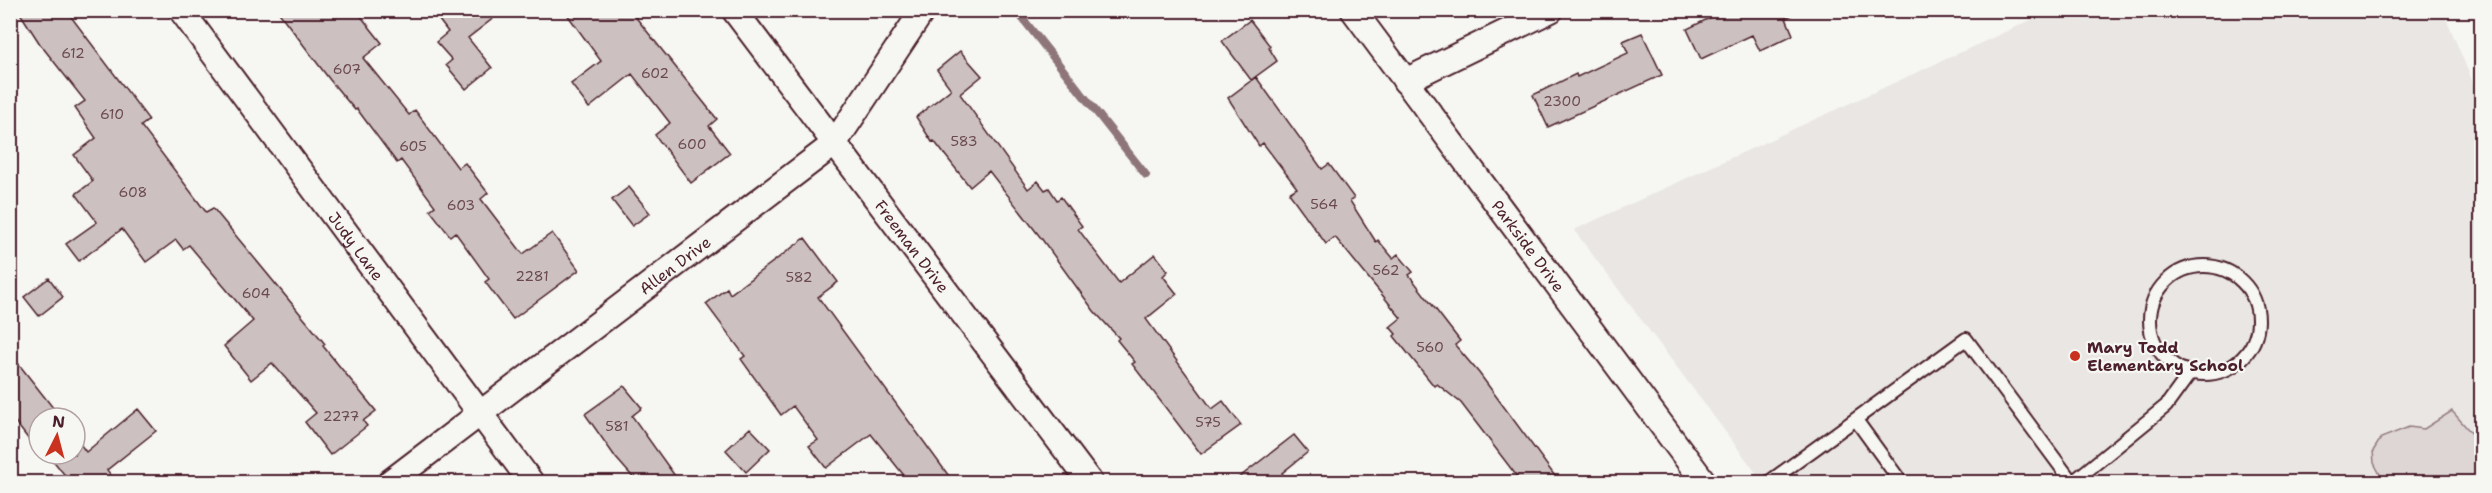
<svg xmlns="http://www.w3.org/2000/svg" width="2492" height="493" font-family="'Shantell Sans',sans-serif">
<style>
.built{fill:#e9e6e3}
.green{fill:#ddd6d5;stroke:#947a80;stroke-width:1.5}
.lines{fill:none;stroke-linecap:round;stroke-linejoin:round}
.stream{stroke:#8e747a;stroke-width:8}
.building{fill:#ccc1c0;stroke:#4a1f2b;stroke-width:1.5}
.lane-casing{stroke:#4a1f2b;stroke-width:16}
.street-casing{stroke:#4a1f2b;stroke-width:28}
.lane{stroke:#f6f6f2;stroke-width:12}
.street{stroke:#f6f6f2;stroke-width:24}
.poi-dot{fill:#c8321e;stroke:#f6f6f2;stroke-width:2}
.labels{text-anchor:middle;stroke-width:4.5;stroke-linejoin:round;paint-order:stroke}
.number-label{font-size:14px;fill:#6a4850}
.street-label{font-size:16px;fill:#4a1f2b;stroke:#f6f6f2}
.poi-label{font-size:16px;font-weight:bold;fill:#4a1f2b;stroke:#f6f6f2;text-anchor:start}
</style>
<rect width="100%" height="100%" fill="#f6f6f2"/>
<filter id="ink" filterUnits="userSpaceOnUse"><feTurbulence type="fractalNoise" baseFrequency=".0167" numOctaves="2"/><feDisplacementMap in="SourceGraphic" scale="12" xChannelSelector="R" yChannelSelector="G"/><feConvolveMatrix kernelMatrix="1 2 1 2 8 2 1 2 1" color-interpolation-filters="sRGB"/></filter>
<g filter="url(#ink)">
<path class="built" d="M2051,11H2443L2481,102V482H1763L1574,230Z"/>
<path class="green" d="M2452,411L2481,444V482H2384L2374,463L2373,451L2381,438L2409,427L2424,429Z"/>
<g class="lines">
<path class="stream" d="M1016,10L1146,175"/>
</g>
<path class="building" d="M18,10H66L149,120L141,126L206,212L213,208L307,322L325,344L323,346L376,411L363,421L367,426L330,455L305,422L316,413L272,363L251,380L224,346L253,321L189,245L183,249L176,240L146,262L122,229L79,261L66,244L97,222L76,194L93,181L74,155L96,138L75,108L85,101L40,44Z
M277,10H356L382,43L363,58L409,115L415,110L458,168L465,163L488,193L481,199L523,254L552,233L579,270L513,319L485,282L489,279L455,232L450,236L430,210L435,206L401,160L397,163L357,109L355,110L330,80Z
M451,10H504L468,38L492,68L466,89L446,65L452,60L436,42L448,32L439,20Z
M564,10H630L717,119L709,126L730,153L691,183L655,135L670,123L632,74L589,108L571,84L601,61Z
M1726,10H1802L1786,18L1793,35L1760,51L1752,35L1701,59L1687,29Z
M1250,20L1270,46L1269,48L1277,61L1251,80L1222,41Z
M1642,33L1662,75L1548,127L1533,95L1576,74L1577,77L1628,53L1623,41Z
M960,51L982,76L960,94L1028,189L1038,181L1045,190L1049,188L1057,200L1061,197L1082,226L1078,229L1119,283L1155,254L1168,271L1163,276L1177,294L1146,319L1212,409L1223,401L1241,425L1201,454L1132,364L1135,362L1117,340L1119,338L1094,311L1041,238L989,171L970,187L934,141L932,142L916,117L951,89L937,70Z
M1256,77L1322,169L1329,164L1354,198L1350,201L1376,242L1378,240L1393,258L1398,254L1413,272L1409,275L1460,341L1455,345L1479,373L1560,483H1522L1461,403L1437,384L1434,386L1394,336L1396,334L1390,327L1401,318L1335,237L1326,244L1289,193L1297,188L1263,143L1259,146L1228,98Z
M629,187L650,213L632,226L612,200Z
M805,238L838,282L818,297L954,483H910L871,434L826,468L809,446L818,440L793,406L781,415L741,359L745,356L706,304L727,288L730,294Z
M49,278L63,297L39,316L24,297Z
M10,353L61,418H39V453L10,415Z
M624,386L642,408L632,416L680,483H638L616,458L585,414Z
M138,409L156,431L107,470L117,483H71L48,454H75V437L86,452Z
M750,428L770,449L746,472L726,450Z
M1294,435L1308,452L1282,473L1289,483H1232Z"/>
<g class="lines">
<defs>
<path id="lane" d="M2150 320a54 54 0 1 1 108 0a54 54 0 1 1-108 0Z
M1856,420L1901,482
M1769,482L1966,339L2072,482
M2073,482L2166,406L2190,373"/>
<g id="street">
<path id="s1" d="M181,10L531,482"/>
<path id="s2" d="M734,10L1090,482"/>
<path id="s3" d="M1353,10L1704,482"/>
<path d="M1405,81L1551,10"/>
<path id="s4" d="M390,482L834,144L923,10"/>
</g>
</defs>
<use href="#lane" class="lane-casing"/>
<use href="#street" class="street-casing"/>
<use href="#lane" class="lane"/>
<use href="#street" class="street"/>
</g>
</g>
<circle class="poi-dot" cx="2075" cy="356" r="6"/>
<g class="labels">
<g class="number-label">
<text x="73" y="58">612</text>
<text x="347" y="74">607</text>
<text x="655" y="78">602</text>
<text x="1562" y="106">2300</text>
<text x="112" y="119">610</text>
<text x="964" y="146">583</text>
<text x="692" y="149">600</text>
<text x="413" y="151">605</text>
<text x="133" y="197">608</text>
<text x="1324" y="209">564</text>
<text x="461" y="210">603</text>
<text x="1386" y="275">562</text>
<text x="532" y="281">2281</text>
<text x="799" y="282">582</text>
<text x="256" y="298">604</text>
<text x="1430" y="352">560</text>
<text x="341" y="421">2277</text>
<text x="1208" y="427">575</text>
<text x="617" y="431">581</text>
</g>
<g class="street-label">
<text dy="6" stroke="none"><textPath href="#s3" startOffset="294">Parkside Drive</textPath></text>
<text dy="6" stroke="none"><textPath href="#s1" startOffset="294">Judy Lane</textPath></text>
<text dy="6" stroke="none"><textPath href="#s2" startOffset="296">Freeman Drive</textPath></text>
<text dy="6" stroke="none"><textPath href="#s4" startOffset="358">Allen Drive</textPath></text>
</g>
<g class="poi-label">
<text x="2087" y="353">Mary Todd<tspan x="2087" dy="18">Elementary School</tspan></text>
</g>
</g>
<rect width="2492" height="493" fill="none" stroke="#f6f6f2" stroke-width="36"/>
<rect x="18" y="18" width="2456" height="457" fill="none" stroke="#4a1f2b" stroke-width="2" filter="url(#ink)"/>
<g transform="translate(57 436) rotate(6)"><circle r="28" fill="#f6f6f2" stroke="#b1a0a2" stroke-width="1.5"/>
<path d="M0-4.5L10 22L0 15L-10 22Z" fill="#c8321e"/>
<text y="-9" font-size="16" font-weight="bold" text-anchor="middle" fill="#4a1f2b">N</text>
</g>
</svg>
